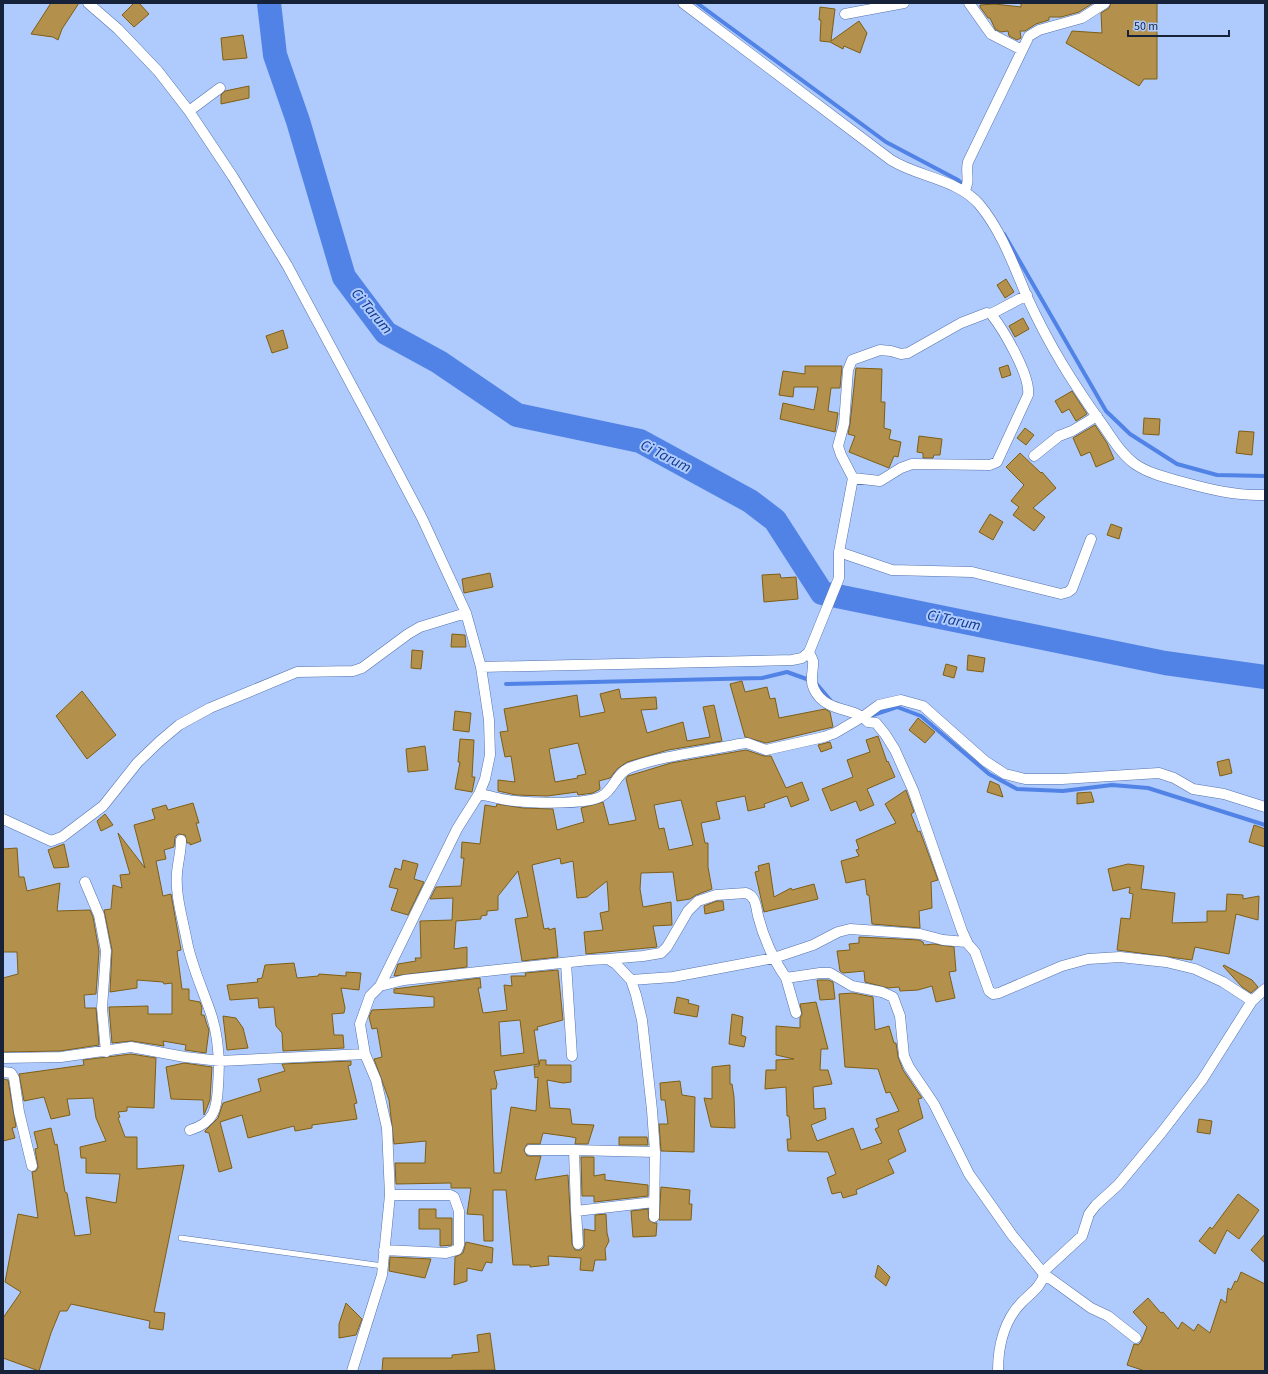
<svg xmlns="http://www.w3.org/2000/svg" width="1268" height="1374" font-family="'Source Sans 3',sans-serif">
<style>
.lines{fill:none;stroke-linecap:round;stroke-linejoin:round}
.stream{stroke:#5183e6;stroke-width:4}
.river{stroke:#5183e6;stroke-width:24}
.building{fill:#b3914d;stroke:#7f5e13;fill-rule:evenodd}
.service-casing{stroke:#5573ac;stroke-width:6}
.minor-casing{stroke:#5573ac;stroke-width:11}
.service{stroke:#fff;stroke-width:5}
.minor{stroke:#fff;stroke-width:10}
.labels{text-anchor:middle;stroke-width:4;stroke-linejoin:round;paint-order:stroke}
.water-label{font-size:15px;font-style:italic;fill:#0b348b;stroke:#afcafd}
</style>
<rect width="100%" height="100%" fill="#afcafd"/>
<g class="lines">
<path class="stream" d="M697,3L886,142L958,180L965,186
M1004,234L1106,411L1130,434L1177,464L1217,475L1265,476
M506,684L762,678L787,672L815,682L831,701
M870,714L873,715L897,707L921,716L989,774L1017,789L1063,791L1112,785L1148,788L1265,825"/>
<path class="river" d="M269,3L275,55L298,121L344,277L386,333L439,362L517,415L640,441L750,501L775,520L822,593L1165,663L1265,677"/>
</g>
<path class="building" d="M51,3H79L62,29L58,40L53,37L31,34Z
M134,3H139L149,14L134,27L122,15Z
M1021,3H1093L1079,12L1061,17H1049V20L1036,24L1025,31H1020L1021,38L1017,40L1009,36L1008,31L1001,32L995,29L990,18H988L980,7V5L995,4L1021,7Z
M1111,3H1157V79H1144L1139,86L1066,43L1072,31L1102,33L1101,13L1109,8Z
M820,7L835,9L831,41L859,21L867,33L860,53L844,46L843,49L830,42L820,41L821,20H819Z
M243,35L247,58L223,60L221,38Z
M249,86V98L221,104V95L225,91Z
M1006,279L1014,292L1005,298L997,285Z
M1023,318L1029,329L1015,337L1009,326Z
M283,330L288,348L272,353L266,336Z
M1008,365L1011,375L1002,378L999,368Z
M805,366H842L840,388H831L828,411L838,413L835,432L780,419L783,403L814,410L818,387H794L793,397L779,395L783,371L805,374Z
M856,368L882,369L881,402H885L884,428L891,430L889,439L901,442L898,457L894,456L889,468L849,452L855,436L848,434L850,424Z
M1072,391L1087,414L1076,421L1069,409L1062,413L1055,401Z
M1144,418L1160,419L1159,435L1143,434Z
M1095,425L1107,443L1114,459L1096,467L1090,452L1081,456L1073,438Z
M1025,428L1034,435L1026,445L1017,438Z
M1239,431L1254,432L1252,455L1236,453Z
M919,436L942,439L940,455H934L933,458H923V453L917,452Z
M1020,453L1041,473L1042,472L1056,488L1033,508L1045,517L1034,531L1013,515L1019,507L1011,501L1024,485L1006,467Z
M990,514L1003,522L993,540L979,532Z
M1111,524L1122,528L1119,539L1107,535Z
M490,573L493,587L464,593L462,579Z
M780,574L781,578L796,577L798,599L764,602L762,575Z
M452,634L465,635L466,647H451Z
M412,650L423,651L421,669L411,668Z
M968,655L985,658L983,672L967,670Z
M946,664L957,667L954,678L943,675Z
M742,681L745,692L767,687L770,699L775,698L779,718L825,709L830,712L833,727L766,743L745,737L730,684Z
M619,689L621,699L656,697L657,709L641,710L647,733L683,722L687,741L710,737L703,707L714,705L722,741L668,750L627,762L617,769L610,778L599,781L600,789L593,793L578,795L577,792L547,796L516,795L498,791V780L515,782L511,756L505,757L500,732L508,731L504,709L577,695L580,717L605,712L600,694ZM578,743L586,774L577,776L578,778L555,782L549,749Z
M82,691L116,735L87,759L56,716Z
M455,711L471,713L469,732L453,730Z
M918,718L935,732L925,743L909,730Z
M878,736L887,762L888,761L895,777L867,789L874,805L860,811L856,801L831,811L822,789L853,777L847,760L870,752L866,740Z
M460,739L474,740L472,777H475L472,792L455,789L460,762H458Z
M830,742L832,748L821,752L818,745Z
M425,746L428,770L408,772L406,749Z
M746,750L764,756H771L786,788L802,782L809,800L791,807L787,796L764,804L765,807L748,811L745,796L716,802L720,819L701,823L705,843H708V867L712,889L696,895L690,899L677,901L673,872L641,873L640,889L643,907L671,902L672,925L653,926L657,947L586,954L584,932L603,930L600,913L609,911L607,881L587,897L577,898L573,861L561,864L560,858L532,865L544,929L549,928V930L555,928L558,957L522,961L515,919L528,917L518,871L498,896V910L487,911V915L481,916V919L456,921L454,949L467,947V967L394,976L398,964L416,961L415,958H421L420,921L452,920L453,898L430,899L436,887L461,886L464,858H461L462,842L480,844L485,805L496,807L497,804L523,808L553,809L557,830L584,822L581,808L603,802L609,825L636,820L626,779L628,776L671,763ZM681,800L693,845L669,850L664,828L659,829L654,805Z
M1229,759L1232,773L1220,776L1217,762Z
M990,781L999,785L1003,797L987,792Z
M906,790L914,812L911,814L918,832L920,831L938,880L931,882L932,908L919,911L920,928L872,924L869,895H867L865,879L846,883L841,861L859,856L856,850L859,849L856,840L896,823L885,804Z
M1091,792L1094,802L1077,804V793Z
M193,803L199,823H196L201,841L190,845V843H187L185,835L178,834L175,837L174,847L164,850L166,859L156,861L163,896L171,894L181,950L177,951L182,989H189V1000L200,1002L202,1008L201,1015H204L207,1025L209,1030L206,1053L185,1050L186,1045L163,1041L164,1046L132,1041L112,1043L109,1007L148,1006V1014H172V983L164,984L163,982L137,980V988L110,992L112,950L104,910L111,909L113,885L122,888L120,875L130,874L118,833L145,868L134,825L155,819L152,809L166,805L168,810Z
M105,814L113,825L101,831L97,821Z
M1254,825L1265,829V847L1249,842Z
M64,844L69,867L54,868L48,850Z
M17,848L19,877H24L27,891L60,883L57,911L90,910L93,917L99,951L96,994L84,995L85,1008H96L99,1045L60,1051L3,1052V978L18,974L17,952H3V849Z
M403,860L418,864L414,879L424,882L408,915L391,910L398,889L389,887L395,868L401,870Z
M769,863L774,897L791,888L792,890L814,884L818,899L764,912L755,872L759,871L758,866Z
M1128,864L1144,866L1141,889L1175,893L1172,923L1207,922V911H1226L1227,894L1243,895V899L1259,896L1258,920L1236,914L1229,954L1195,947L1192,960L1117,950L1121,918L1130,919L1133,894L1129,893L1130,887L1113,891L1108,869Z
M717,901H723L724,910L705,914L704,906Z
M859,937L919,940L923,942L924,945L934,944L954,947L956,971L949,972L955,998L936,1002L932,986L918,990L900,991L899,987L888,988L865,982L864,971L843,973L840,971L837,951L850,950L849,944L859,943Z
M294,963L297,978L318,976L319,974L346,976V972L361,973L359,990L341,988L345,1008L344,1013L332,1014L334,1035H343L344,1048L283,1051L282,1033L276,1026L274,1007L259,1008L258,998L230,1000L227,985L258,982L257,979L262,978L265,965Z
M1224,965L1252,980L1258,987L1251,993L1242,987L1223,966Z
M558,970L563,1020L537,1027L538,1030H534L539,1064L494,1071L497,1084L496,1089H491L494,1173H501L511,1107L536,1111L538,1077L535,1078L534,1066H539L540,1060H546V1065H571V1082L563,1083L547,1080L550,1108L570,1109L572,1124L594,1125L588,1144H575L576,1138L572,1137L543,1133L540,1144H527L524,1150L527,1156H541L535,1180L568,1175L572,1244L575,1250H581L584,1247V1229L595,1231V1215L606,1214L607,1233L609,1241L605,1249L606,1260H595L593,1271L580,1270L581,1258L548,1256L549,1265L530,1267V1265H513L506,1190H493V1241H484L483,1215L467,1214L471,1188H451V1183L396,1184L395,1163H425L426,1141L394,1144L389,1100L374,1059L382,1057L377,1028L372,1029L369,1017L372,1010L434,1007V997L394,993V989L480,978L481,988H478L483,1013L507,1010L504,985L512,986L511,976H526L525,973ZM520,1020L524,1053L501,1056L499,1022Z
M817,980H828L833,982L835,999L820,1000Z
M853,993L873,997L875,1030L889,1026L894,1043H896L898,1057L903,1070L922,1098L918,1099L923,1118L898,1130L906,1151L888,1160L894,1173L856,1190L857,1194L843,1198L841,1192L832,1194L827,1178L836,1174L828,1152L788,1151L787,1139H791L789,1116H787L786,1087L765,1089L766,1070H776V1060L794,1059L776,1055V1026L800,1028V1018L802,1014L800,1004L816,1002L828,1049H821L820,1070H828L832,1084L813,1087L814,1109L825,1108L826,1119L811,1125L817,1141L853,1128L861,1150L882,1143L875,1129L879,1127L876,1119L899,1111L890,1092L886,1093L878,1069L845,1067L839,994Z
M677,997L689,1000L688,1003L699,1006L697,1017L674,1013Z
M732,1014L743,1017L741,1035L746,1037L744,1047L729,1044Z
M223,1016L236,1018L243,1028L248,1048L227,1050Z
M131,1054L156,1058L154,1108L127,1107V1111L118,1112L120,1117L118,1118L125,1137H137V1169L184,1165L154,1312L165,1313L163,1330L149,1328L150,1321L71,1304L67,1311H60L51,1333L39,1371L3,1358V1318L21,1292L5,1282L18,1214L38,1218L32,1172L36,1171L38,1167L35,1149L38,1148L34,1132L51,1128L55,1145L57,1144L65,1192L67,1193L75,1236L91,1234L86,1197L116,1203L120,1174L86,1173V1158H81L80,1147L106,1141L96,1118L93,1098L67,1099L70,1115L51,1119L44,1097L24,1101L19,1074L84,1065L83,1060Z
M351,1061V1065L348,1066L357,1103L354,1104L357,1119L312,1125V1128L295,1131L294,1126L248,1138L242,1115L220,1122L232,1168L219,1172L209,1133L205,1132V1131L218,1118L223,1103L261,1091L258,1079L285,1071L282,1064Z
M184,1063L212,1067L210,1100L204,1115L203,1100L171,1099L166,1067Z
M730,1065V1084H732L734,1097L735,1128L711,1127L704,1098L712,1099V1067Z
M3,1079L8,1080L16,1127L12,1128L15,1138L3,1141Z
M680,1081L682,1095L695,1097L694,1152L661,1151L659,1124H668L665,1100H661L660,1083Z
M1199,1119L1212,1121L1210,1134L1197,1132Z
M619,1137H647L648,1145H619Z
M581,1157H594V1176L605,1174V1180L648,1185V1196L594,1202V1196H582Z
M661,1187L690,1190L689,1204H692L691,1220H659Z
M1238,1194L1259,1210L1239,1239L1227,1230L1215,1254L1199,1241L1210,1227L1212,1229Z
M419,1209H436V1218H452V1245L440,1246V1229H419Z
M648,1209L649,1220L654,1223H657L656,1236L633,1237L631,1211Z
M1265,1234V1263L1251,1250Z
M466,1242L493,1248L492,1263L486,1262L482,1271L467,1268V1281L454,1285L455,1257L463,1253Z
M390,1257L431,1259L425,1278L389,1271Z
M878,1265L890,1277L886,1286L875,1277Z
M1241,1272L1265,1284V1371H1145L1127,1365L1134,1344L1138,1345L1141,1342L1147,1327L1133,1312L1148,1298L1161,1313L1163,1312L1178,1329L1182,1322L1194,1331L1198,1324L1210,1333L1221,1299L1226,1303L1228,1288L1231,1290L1235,1281L1237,1282Z
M346,1303L362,1319L356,1335L339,1338V1324Z
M490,1333L495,1370L382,1371L383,1358H452V1355L479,1352L477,1335Z"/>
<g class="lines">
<defs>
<path id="service" d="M181,1238L383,1266"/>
<path id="minor" d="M88,3L118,29L158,71L189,111L233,177L287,265L375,429L422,518L466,613L481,667L489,720L490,755L485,779L479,794L457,829L380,986L370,996L360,1024L365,1054L376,1080L387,1128L390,1195L382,1275L352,1371
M683,3L891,160C918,177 957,179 979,204C1001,230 1014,266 1027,297C1049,345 1072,382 1102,424C1112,438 1121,454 1135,464C1148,473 1164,477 1179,481C1208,489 1235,496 1265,495
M969,3L991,34L1022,50
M845,14L904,3
M189,111L220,88
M964,191C971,181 965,173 968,162L1029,36L1039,30L1082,18L1105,3
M991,314L1027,295
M1034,456L1059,436L1072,431L1097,416
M839,552L892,570L972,572L1061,594L1068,592L1072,589L1091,539
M809,652C810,655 812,658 813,661C814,670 809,679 814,689C826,714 855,706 868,722L876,723L885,734L895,750L913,790L962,931L968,944L975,952L989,991L993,994L999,993L1062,966L1088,959L1120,957L1166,962L1195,969L1223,982L1252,1001L1202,1080L1162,1132L1118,1185L1096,1205L1089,1214L1082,1236L1043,1272
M481,667L792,660L802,658L809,652L839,578V552L853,478L880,481L901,468L912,464L990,465L997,462L1028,395C1031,376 1003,329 991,314L987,313L961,323L908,353L901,354L891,351L880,350L852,360L848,370L844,424L838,446L841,455L853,478
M479,794C491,796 503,800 515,801C533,803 587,805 602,796C614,789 616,774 629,768C665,755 702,752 739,744L747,743L766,750L824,737L835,733L864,716L879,705L901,700L923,706L985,761L1005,774L1025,779H1062L1159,773L1174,778L1193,789L1224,794L1265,807
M3,819L51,841L62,837L103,806L138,762L160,741L179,725L210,708L297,672L353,671L362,668L408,634L420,627L466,613
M181,840C181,852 178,861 177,873C175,895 183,920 187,942C192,967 203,990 211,1014C219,1038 220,1061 218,1086C217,1109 214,1123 190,1130
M85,882L99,915L106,951L102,1008L106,1052
M608,959L643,956L661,953L667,947L688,911L698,901L716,895L746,893C756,896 756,907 758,916C764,939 773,959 786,978L820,973H830L852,986L882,992L893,997L900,1016L904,1056L909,1067L934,1104L969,1174L1012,1235L1044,1274C1042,1286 1030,1294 1022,1302C1004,1320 998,1347 998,1371
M566,963L572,1056
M786,978L796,1013
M631,980L673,977L774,958L813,945L838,932L850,929L920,934L943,940L966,942
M380,986L404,980L589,960L608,959L616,964L631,980L636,995L642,1020L652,1110L655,1152L654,1217
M1252,1001L1265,989
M3,1058L61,1057L131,1047L185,1057L220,1061L365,1054
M3,1072L11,1073L14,1078L19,1112L32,1166
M530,1150H574L576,1211
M574,1150L655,1152
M578,1244L576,1211L654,1202
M384,1250L446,1253L457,1250L459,1245V1211L454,1197L450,1195H390
M1044,1274L1091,1308L1108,1316L1136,1338"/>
</defs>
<use href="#service" class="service-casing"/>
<use href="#minor" class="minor-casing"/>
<use href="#service" class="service"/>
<use href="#minor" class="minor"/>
</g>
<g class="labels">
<g class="water-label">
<text transform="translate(372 311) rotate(50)" y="5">Ci Tarum</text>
<text transform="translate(666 456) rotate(27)" y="5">Ci Tarum</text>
<text transform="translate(954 620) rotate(12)" y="5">Ci Tarum</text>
</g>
</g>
<rect width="1268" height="1374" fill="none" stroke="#162239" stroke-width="8"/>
<path d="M1128 30v6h101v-6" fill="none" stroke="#162239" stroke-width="2"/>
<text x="1134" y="30" font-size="12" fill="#162239" stroke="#afcafd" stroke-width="3" paint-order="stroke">50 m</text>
</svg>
